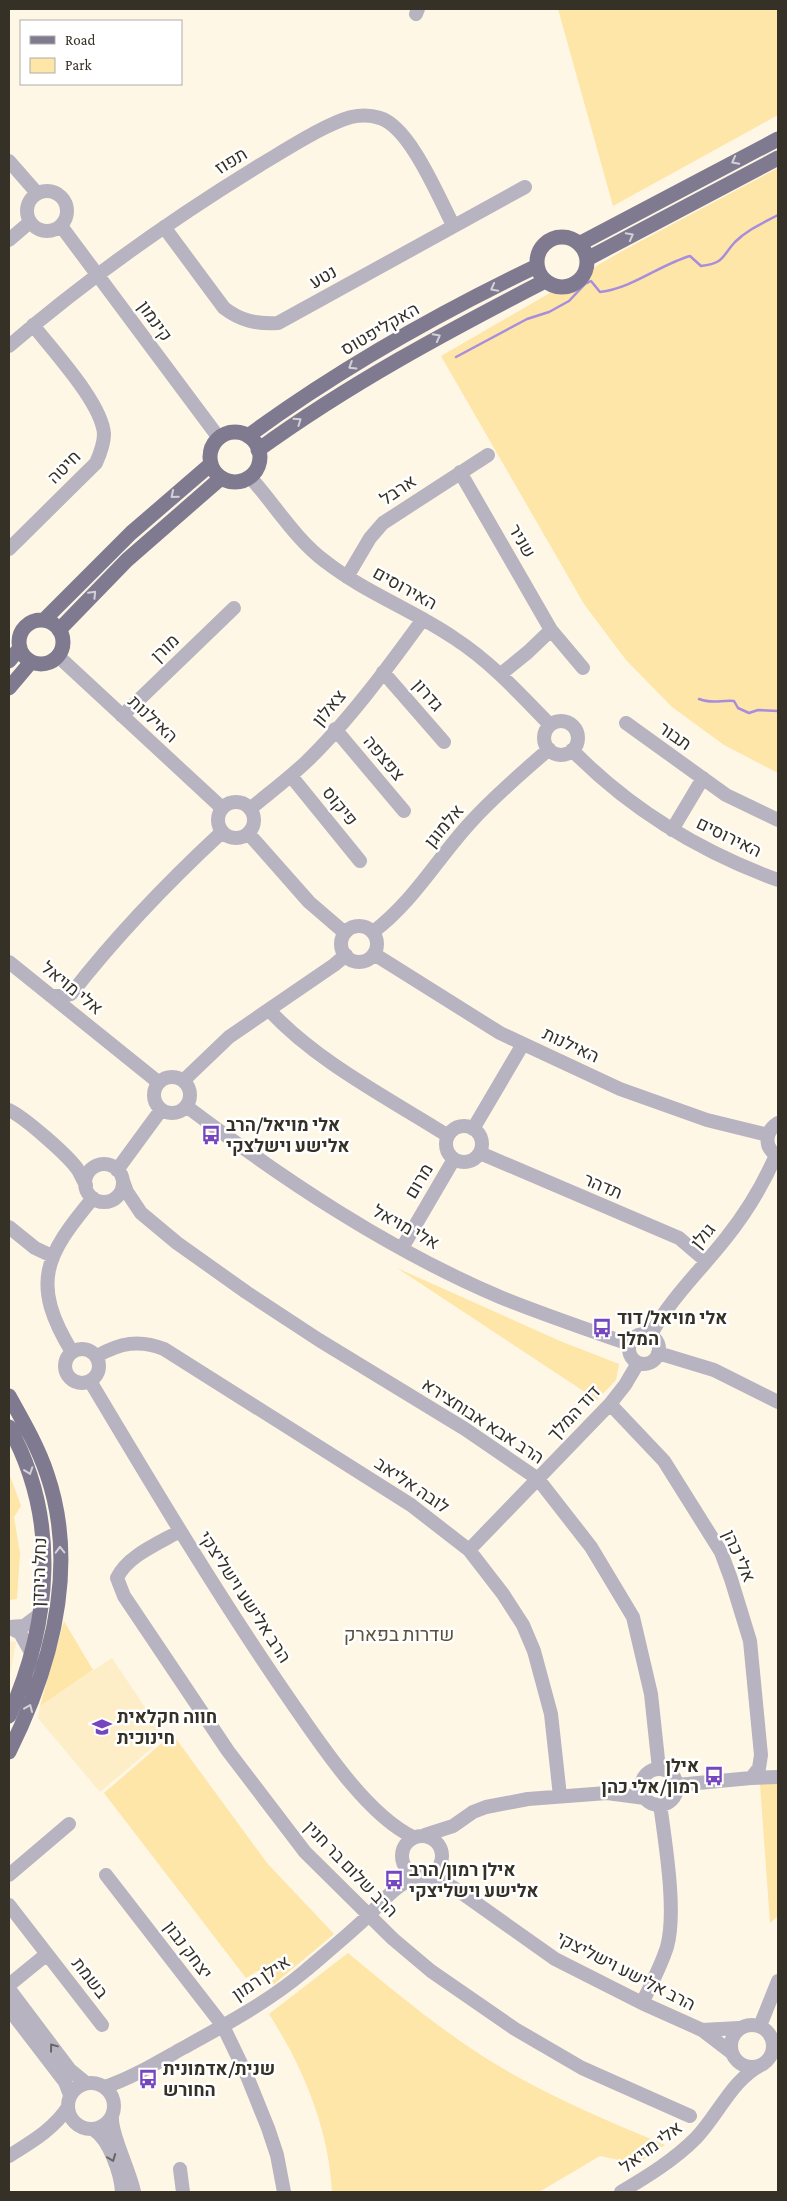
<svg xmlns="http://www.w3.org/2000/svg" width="787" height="2201" font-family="'Crimson Pro',Heebo,serif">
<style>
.built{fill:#fdeec8}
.green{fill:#fee5a8}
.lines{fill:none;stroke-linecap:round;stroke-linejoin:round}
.stream{stroke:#a78ddd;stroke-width:2.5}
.minor{stroke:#b7b3c0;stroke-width:14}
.major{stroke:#807a91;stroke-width:15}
.oneway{stroke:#d3d0d8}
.oneway2{stroke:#6a6564}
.labels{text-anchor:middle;stroke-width:5;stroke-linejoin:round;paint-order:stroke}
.street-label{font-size:18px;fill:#363126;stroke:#fff}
.poi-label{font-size:18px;font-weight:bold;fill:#363126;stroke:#fff;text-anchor:start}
.neighbourhood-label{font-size:19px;fill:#5d5239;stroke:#fff}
</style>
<rect width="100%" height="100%" fill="#fff7e5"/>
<path class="built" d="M9,1641L16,1642L11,1670L9,1671Z
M112,1658L165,1737L100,1792L38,1718L40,1706Z"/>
<path class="green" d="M558,9H778V115L613,206Z
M778,168V773L724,745L672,707L626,660L584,604L441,356L624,250Z
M397,1268L560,1341L619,1364L616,1380L597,1400Z
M9,1473L21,1506L14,1517L20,1553L17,1599L9,1600Z
M64,1621L93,1670L40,1706Z
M170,1736L171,1738L174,1736L267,1863L334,1934L273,1985L261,1969L246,1978L104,1793Z
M778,1783V1916L770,1923L760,1784Z
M348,1953C395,1992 444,2033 497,2065C550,2097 608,2121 665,2145L637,2164L600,2156L539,2192H332C329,2129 303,2067 269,2014Z"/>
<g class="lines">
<path class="stream" d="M456,357L527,319L549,312L569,301L585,284L591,281L600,292C633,288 659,265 690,256L701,266C725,263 721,257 735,242C747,230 763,223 778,215
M699,699C711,704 721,700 734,701L738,708L749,713L758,710L778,711"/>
<path class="minor" d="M416,14L418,9
M9,161L37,193
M27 211a20 20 0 1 1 40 0a20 20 0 1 1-40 0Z
M61,226L219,438
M164,227L224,308C241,321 256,324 278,323L525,187
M9,240L30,222
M9,346C87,279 172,219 260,165C284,151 325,124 351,117C360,115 371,115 380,118C410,127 439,198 453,225
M460,472L551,630L583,668
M250,477C275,505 296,540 326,562C366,593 413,610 454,638C491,662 520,694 550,725
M9,549L96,463C100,454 104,444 104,434C102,403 53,351 33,325
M347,577L370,538L383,523L488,455
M59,657L222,808
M383,672L444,742
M501,674L528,652L551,630
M122,716L234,608
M544 738a17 17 0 1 1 34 0a17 17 0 1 1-34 0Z
M626,723L726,795L778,820
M335,729L404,811
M572,750C630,809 701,852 778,880
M291,776L360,861
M218 820a18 18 0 1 1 36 0a18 18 0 1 1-36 0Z
M250,809C268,794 288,779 305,763C347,723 389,666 423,619
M672,830L703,778
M248,833L309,902L345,933
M341 944a18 18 0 1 1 36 0a18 18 0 1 1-36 0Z
M373,932C413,902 437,859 470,823C494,796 522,773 549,749
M374,954L500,1033L620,1089L707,1120L768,1135
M9,962L158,1082
M53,996H64L71,994C117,935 168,882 222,832
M269,1010C317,1062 388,1098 448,1136
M154 1095a18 18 0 1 1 36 0a18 18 0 1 1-36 0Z
M183,1081L229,1037L334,965L346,955
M186,1106C283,1179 387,1249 500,1297C542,1314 586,1329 629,1344
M9,1110C24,1117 69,1156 78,1170C81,1175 83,1180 86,1185
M778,1123C764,1132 764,1148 778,1156
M446 1144a18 18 0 1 1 36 0a18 18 0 1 1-36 0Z
M473,1129L523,1044
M480,1153L679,1238L706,1261
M85 1183a19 19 0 1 1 38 0a19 19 0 1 1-38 0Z
M117,1170L161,1110
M123,1181L127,1192L141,1213L177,1243L246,1292L319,1340L465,1429L538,1479L591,1547L633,1617L651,1694L659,1769
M9,1227L35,1248L52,1256
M402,1248L454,1159
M629 1349a15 15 0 1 1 30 0a15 15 0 1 1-30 0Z
M650,1336C670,1299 700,1271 726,1238C746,1213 763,1185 776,1155
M65 1366a17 17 0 1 1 34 0a17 17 0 1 1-34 0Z
M72,1352C30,1283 45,1256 93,1198
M658,1353L714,1370L778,1402
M97,1356C120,1343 139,1339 164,1349L411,1505L469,1550L503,1594L523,1625L534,1651L551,1714L560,1796
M90,1381C155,1490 220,1599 292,1703C321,1745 367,1815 413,1837
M610,1404L664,1461L721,1552L731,1579L750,1641L761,1755L759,1768L751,1778
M180,1531C159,1543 127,1556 117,1578L124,1596L228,1751L305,1852L393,1939L431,1971L515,2029L582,2068L690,2116
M469,1550L610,1404L625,1385L638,1363
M9,1627L20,1633L32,1654
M9,1627L24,1626L40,1614
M641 1787a18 18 0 1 1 36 0a18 18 0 1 1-36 0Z
M677,1785L751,1778L778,1777
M425,1835L453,1826L473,1812L486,1807L528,1799L607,1793L645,1798
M402 1856a20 20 0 1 1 40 0a20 20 0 1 1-40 0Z
M9,1875L69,1824
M106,1875L223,2026L247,2076L268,2128L277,2155L284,2192
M425,1876L439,1879L459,1891L555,1959L642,2003L702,2030L732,2053
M9,1905L102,2025
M9,1985L47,1954
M9,1989L70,2070L86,2083
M642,2003C651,1985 661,1966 667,1947C677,1911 665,1842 660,1804
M9,2009L65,2082L70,2095
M731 2046a21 21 0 1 1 42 0a21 21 0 1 1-42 0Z
M760,2026L778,1981
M702,2030L739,2028
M68 2106a23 23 0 1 1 46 0a23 23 0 1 1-46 0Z
M105,2087C132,2078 158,2062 183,2048C225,2025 268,2002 305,1971C326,1953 348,1935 368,1916C385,1899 394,1886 418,1876
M112,2118C111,2135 130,2171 134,2192
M94,2130C109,2139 121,2174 122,2192
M9,2156C31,2142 54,2129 68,2107
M180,2169L183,2192
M621,2192C648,2176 674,2160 696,2138C719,2114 732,2079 763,2064"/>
<path class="major" d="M537 262a25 25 0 1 1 50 0a25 25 0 1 1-50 0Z
M579,244L778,139
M587,259L778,158
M210 457a25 25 0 1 1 50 0a25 25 0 1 1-50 0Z
M248,436C338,370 437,314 537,266
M258,450C349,384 446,332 545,281
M19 642a22 22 0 1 1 44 0a22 22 0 1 1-44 0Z
M44,620L131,533L211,464
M59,630L127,560L221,478
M9,661L20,648
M9,688L31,662
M9,1396C23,1421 38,1447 47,1474C79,1567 51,1667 9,1752
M9,1427C60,1519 51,1622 9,1716"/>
</g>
<defs><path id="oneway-chevron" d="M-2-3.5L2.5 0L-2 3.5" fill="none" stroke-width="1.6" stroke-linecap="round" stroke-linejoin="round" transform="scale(1.25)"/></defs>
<g class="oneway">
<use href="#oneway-chevron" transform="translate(735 161) rotate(152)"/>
<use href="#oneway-chevron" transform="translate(630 236) rotate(-28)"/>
<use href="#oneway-chevron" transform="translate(494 288) rotate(152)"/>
<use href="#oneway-chevron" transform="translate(437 337) rotate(-28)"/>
<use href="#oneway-chevron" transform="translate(352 366) rotate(148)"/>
<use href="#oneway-chevron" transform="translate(298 421) rotate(-35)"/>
<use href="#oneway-chevron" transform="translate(174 495) rotate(140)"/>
<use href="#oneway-chevron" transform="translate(93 594) rotate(-46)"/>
<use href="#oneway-chevron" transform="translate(29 1471) rotate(71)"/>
<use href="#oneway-chevron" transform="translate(60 1550) rotate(-91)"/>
<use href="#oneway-chevron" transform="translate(29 1708) rotate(-67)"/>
</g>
<g class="oneway2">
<use href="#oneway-chevron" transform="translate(53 2047) rotate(-127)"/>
<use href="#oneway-chevron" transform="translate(112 2158) rotate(69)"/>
</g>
<defs>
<symbol id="bus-bare" viewBox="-9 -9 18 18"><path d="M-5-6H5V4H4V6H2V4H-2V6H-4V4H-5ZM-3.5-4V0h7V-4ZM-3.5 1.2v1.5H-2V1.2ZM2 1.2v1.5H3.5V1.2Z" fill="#7646be" stroke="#fff" stroke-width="2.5" paint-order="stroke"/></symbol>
<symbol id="school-bare" viewBox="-9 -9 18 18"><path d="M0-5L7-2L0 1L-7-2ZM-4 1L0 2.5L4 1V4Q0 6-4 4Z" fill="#7646be" stroke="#fff" stroke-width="2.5" paint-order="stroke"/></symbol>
</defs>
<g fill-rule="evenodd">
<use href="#bus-bare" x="197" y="1121" width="28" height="28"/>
<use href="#bus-bare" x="588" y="1314" width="28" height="28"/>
<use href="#school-bare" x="88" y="1713" width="28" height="28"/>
<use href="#bus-bare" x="700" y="1762" width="28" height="28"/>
<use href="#bus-bare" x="380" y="1866" width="28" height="28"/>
<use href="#bus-bare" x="134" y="2065" width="28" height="28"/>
</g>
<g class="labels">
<g class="street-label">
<text transform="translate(231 161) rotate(-31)" y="6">תפוז</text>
<text transform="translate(323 277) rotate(-29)" y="6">נטע</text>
<text transform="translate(155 321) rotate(54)" y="6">קינמון</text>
<text transform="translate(380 329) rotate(-30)" y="6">האקליפטוס</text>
<text transform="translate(64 467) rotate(-45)" y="6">חיטה</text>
<text transform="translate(398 490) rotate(-34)" y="6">ארבל</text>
<text transform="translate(522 541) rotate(60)" y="6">שניר</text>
<text transform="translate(405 588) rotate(29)" y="6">האירוסים</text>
<text transform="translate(165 648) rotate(-44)" y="6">מורן</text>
<text transform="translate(428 695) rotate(49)" y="6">גדרון</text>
<text transform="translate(329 708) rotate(-50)" y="6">צאלון</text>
<text transform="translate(153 719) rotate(43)" y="6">האילנות</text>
<text transform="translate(675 736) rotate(35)" y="6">תבור</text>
<text transform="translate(384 758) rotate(50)" y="6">צפצפה</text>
<text transform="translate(340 806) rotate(51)" y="6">פיקוס</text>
<text transform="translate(444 826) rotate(-50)" y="6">אלמוגן</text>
<text transform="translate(729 837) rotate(26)" y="6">האירוסים</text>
<text transform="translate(72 988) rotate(39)" y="6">אלי מויאל</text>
<text transform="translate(571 1045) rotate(25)" y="6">האילנות</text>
<text transform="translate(419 1181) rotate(-59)" y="6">מרום</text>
<text transform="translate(603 1186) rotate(23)" y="6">תדהר</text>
<text transform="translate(406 1227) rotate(29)" y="6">אלי מויאל</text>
<text transform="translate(703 1236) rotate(-50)" y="6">גולן</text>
<text transform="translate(574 1413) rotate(-47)" y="6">דוד המלך</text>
<text transform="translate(483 1421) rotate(33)" y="6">הרב אבא אבוחצירא</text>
<text transform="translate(412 1485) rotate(34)" y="6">לובה אליאב</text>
<text transform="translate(739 1556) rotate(66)" y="6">אלי כהן</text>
<text transform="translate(39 1572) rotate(-88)" y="6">נחל הירדן</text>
<text transform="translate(245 1597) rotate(57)" y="6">הרב אלישע וישליצקי</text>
<text transform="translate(351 1869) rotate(46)" y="6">הרב שלום בר חנין</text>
<text transform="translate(188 1950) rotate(53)" y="6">יצחק נבון</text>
<text transform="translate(626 1971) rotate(27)" y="6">הרב אלישע וישליצקי</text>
<text transform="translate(90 1978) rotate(52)" y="6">בשמת</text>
<text transform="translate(261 1978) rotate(-34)" y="6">אילן רמון</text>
<text transform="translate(651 2147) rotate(-37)" y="6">אלי מויאל</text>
</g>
<g class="poi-label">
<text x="226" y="1131">אלי מויאל/הרב<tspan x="226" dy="21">אלישע וישלצקי</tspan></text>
<text x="617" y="1324">אלי מויאל/דוד<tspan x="617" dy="21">המלך</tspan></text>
<text x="117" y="1723">חווה חקלאית<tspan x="117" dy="21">חינוכית</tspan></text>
<text x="699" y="1772" text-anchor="end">אילן<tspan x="699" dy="21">רמון/אלי כהן</tspan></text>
<text x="409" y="1876">אילן רמון/הרב<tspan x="409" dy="21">אלישע וישליצקי</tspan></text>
<text x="163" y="2075">שנית/אדמונית<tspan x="163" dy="21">החורש</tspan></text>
</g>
<g class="neighbourhood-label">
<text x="399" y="1641">שדרות בפארק</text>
</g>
</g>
<rect width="787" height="2201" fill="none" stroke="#363126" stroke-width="20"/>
<rect x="20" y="20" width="162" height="65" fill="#ffffff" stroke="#afada8"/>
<rect x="30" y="36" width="25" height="8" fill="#807a91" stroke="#afada8"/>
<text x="65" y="45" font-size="15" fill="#363126">Road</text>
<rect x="30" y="58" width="25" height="15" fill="#fee5a8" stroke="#afada8"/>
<text x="65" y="70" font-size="15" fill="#363126">Park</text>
</svg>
